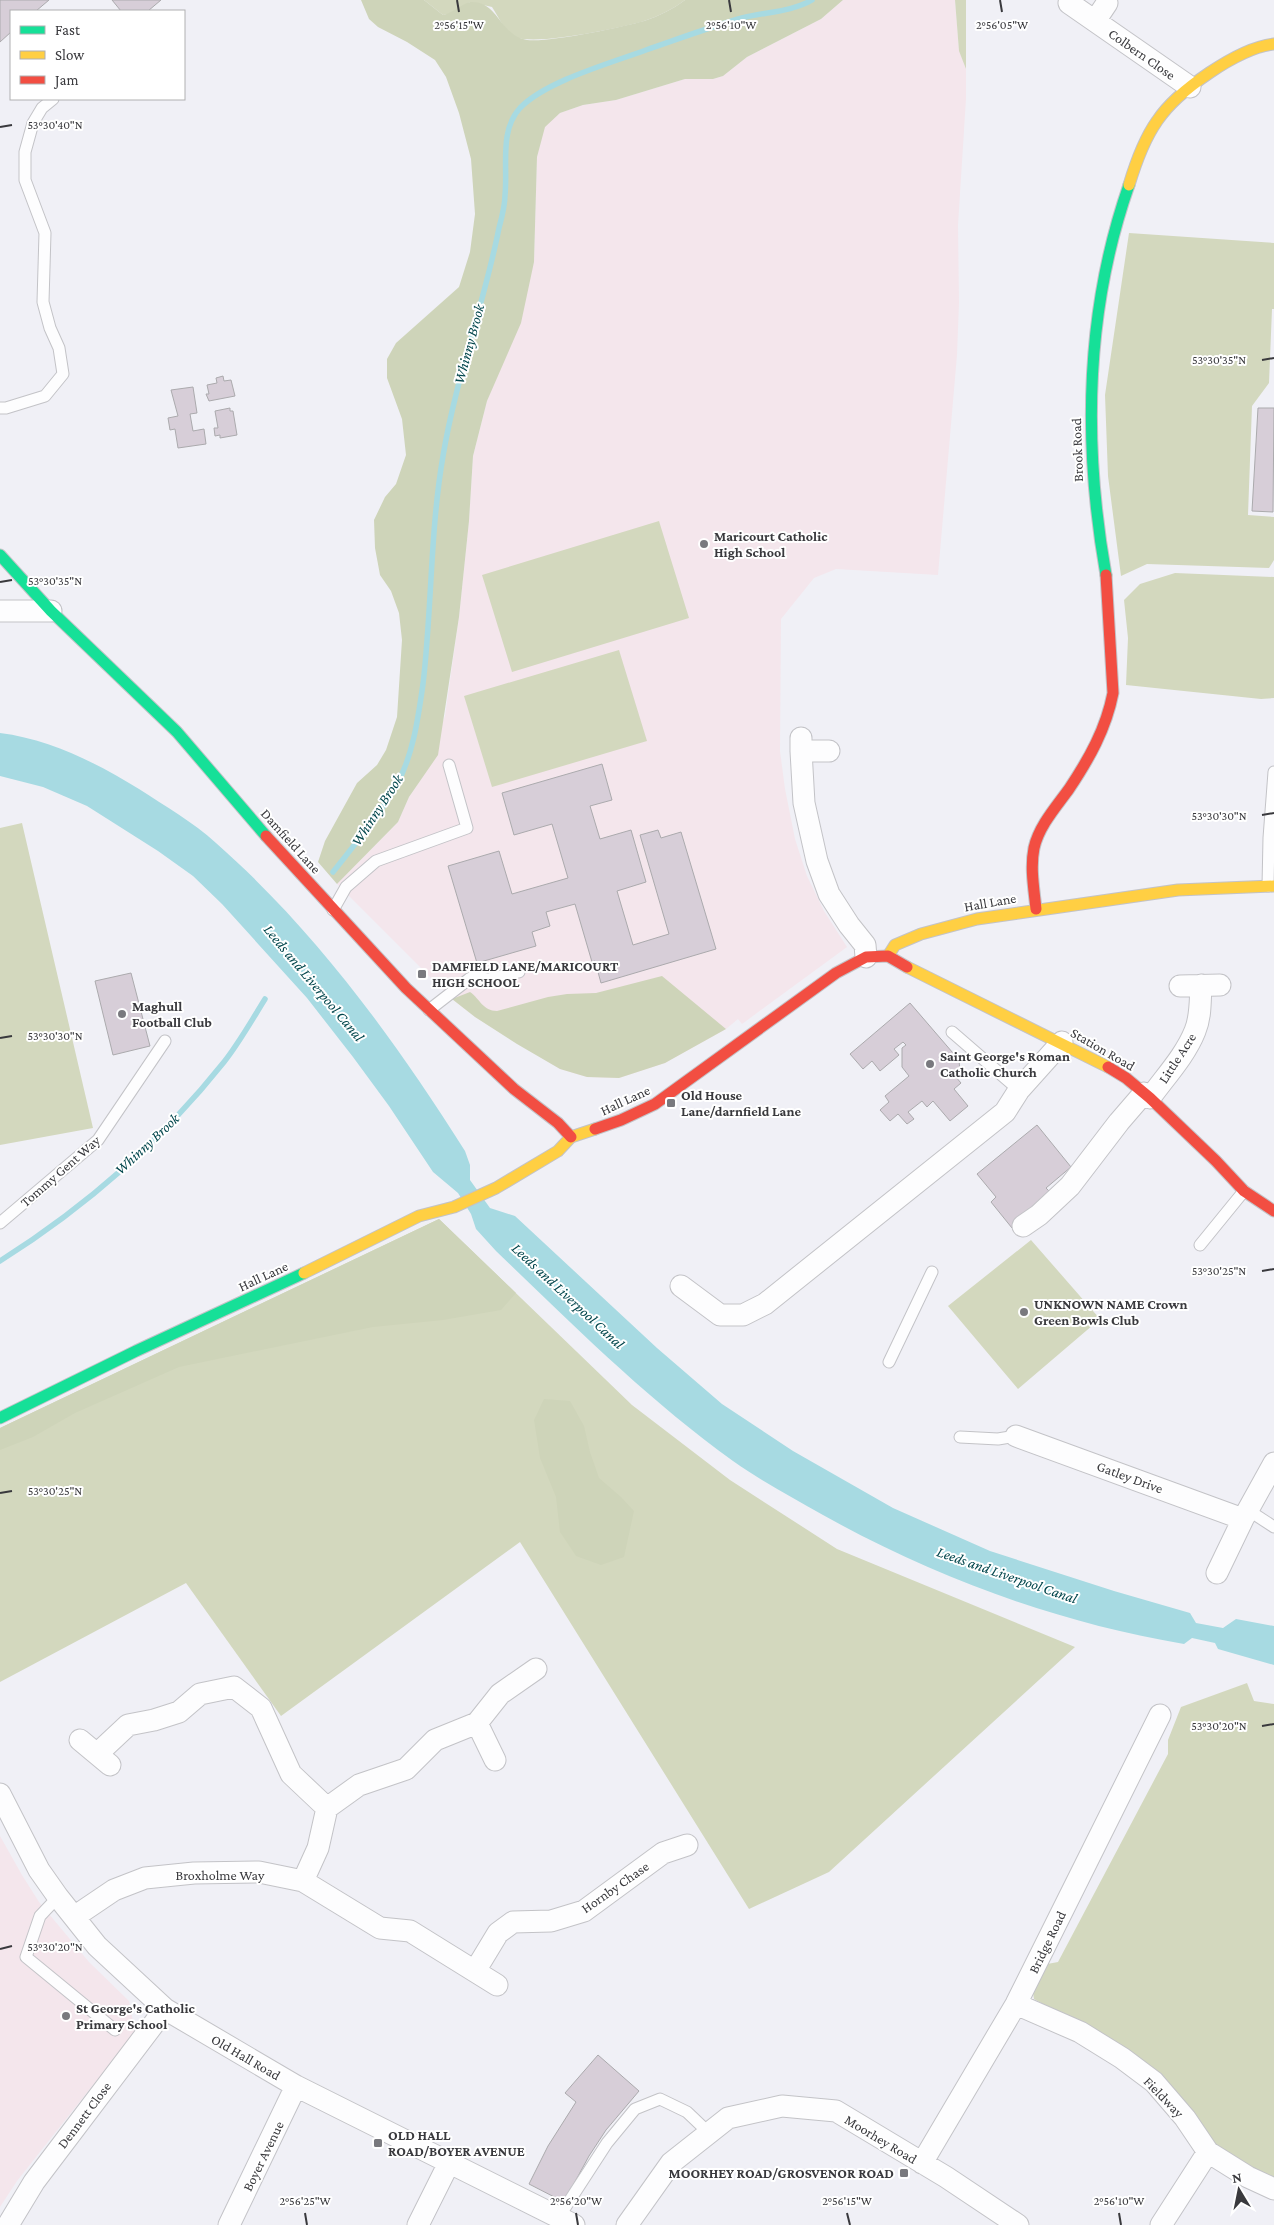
<svg xmlns="http://www.w3.org/2000/svg" width="1274" height="2225" font-family="'Crimson Pro',serif">
<style>
.education{fill:#f4e6ec}
.green{fill:#d3d8be}
.forest{fill:#ced4b9}
.water{fill:#a7dae2}
.lines{fill:none;stroke-linecap:round;stroke-linejoin:round}
.stream{stroke:#a7dae2;stroke-width:5.5}
.building{fill:#d7ced8;stroke:#abaaad}
.lane-casing{stroke:#c3c3c7;stroke-width:13}
.street-casing{stroke:#c3c3c7;stroke-width:23}
.fast-casing{stroke:#c3c3c7;stroke-width:13}
.slow-casing{stroke:#c3c3c7;stroke-width:13}
.jam-casing{stroke:#c3c3c7;stroke-width:13}
.lane{stroke:#fdfdfe;stroke-width:11}
.street{stroke:#fdfdfe;stroke-width:21}
.fast{stroke:#16e098;stroke-width:11}
.slow{stroke:#ffcf43;stroke-width:11}
.jam{stroke:#f24e42;stroke-width:11}
.ticks{fill:none;stroke:#39393d;stroke-width:2}
.poi-dot{fill:#79797e;stroke:#fff;stroke-width:2}
.labels{text-anchor:middle;stroke-width:4;stroke-linejoin:round;paint-order:stroke}
.street-label{font-size:14px;fill:#39393d;stroke:#fff}
.poi-label{font-size:14px;font-weight:bold;fill:#39393d;stroke:#fff;text-anchor:start}
.water-label{font-size:15px;font-style:italic;fill:#00454b;stroke:#fff}
.ticks-label{font-size:12px;text-anchor:middle;fill:#39393d;stroke:#fff;stroke-width:4;stroke-linejoin:round;paint-order:stroke}
</style>
<rect width="100%" height="100%" fill="#f0f0f6"/>
<path class="education" d="M843,0H955L959,50L966,69V99L958,225L959,303L957,355L938,575L836,569L814,578L781,619L780,751L785,789L795,839L807,876L824,911L847,947L742,1024L738,1019L726,1029L665,1063L619,1078L587,1077L560,1069L475,1017L452,999L337,884L398,822L409,797L422,778L445,716L459,617L469,521L473,456L487,401L502,364L534,262L537,157L544,127L560,113L583,105L616,100L685,79H713L723,76L747,57L821,19Z
M0,1836L22,1875L39,1902L89,1962L129,2001L135,2032L17,2181L0,2207Z"/>
<path class="green" d="M424,0H685C673,9 659,16 644,21C621,28 536,46 515,37C505,32 498,16 492,7L470,2L453,13L443,15Z
M955,0H966V69L959,51Z
M1129,233L1274,243V309H1272L1269,383L1252,406L1248,515L1274,517V560L1269,568L1147,564L1121,576L1108,476L1105,395Z
M659,521L689,618L512,672L482,575Z
M1175,573L1274,577V698L1261,699L1126,685L1128,638L1124,600L1140,584Z
M619,650L647,741L492,787L464,696Z
M22,823L93,1128L0,1145V828Z
M439,1219L632,1405L730,1480L837,1549L1075,1647L829,1872L749,1909L520,1542L281,1716L186,1583L0,1682V1428Z
M1031,1240L1100,1319L1018,1389L948,1306Z
M1247,1683L1254,1701L1274,1704V2182L1210,2145L1085,2027L1034,1999L1032,1986L1042,1965L1058,1962L1168,1754V1740L1181,1707Z"/>
<path class="forest" d="M361,0H424L443,15C453,13 460,5 470,2C498,0 500,36 527,40C547,43 623,27 644,21C659,16 673,9 685,0H843L821,19L747,57L723,76L713,79H685L616,100L583,105L560,113L545,127L537,157L534,262L521,323L487,401L473,456L469,521L459,617L438,755L409,797L398,822L337,884L318,862L325,841L357,783L377,765L386,750L397,717L402,640L399,613L391,591L380,575L375,548L374,520L385,497L396,484L406,455L402,419L387,378V359L396,343L459,287L470,252L475,214L471,159L459,113L446,77L435,60L407,42L378,27L369,19Z
M662,976L726,1029L665,1063L619,1078L587,1077L560,1069L517,1044L475,1017L452,999L470,992C480,999 483,1011 497,1011L548,997L567,994L596,993Z
M439,1219L516,1293L501,1310L443,1320L373,1327L179,1367L75,1413L33,1437L0,1450V1428Z
M544,1399L570,1401L584,1426L590,1452L599,1478L621,1497L634,1511L624,1557L601,1565L576,1556L560,1532L556,1497L540,1458L534,1420Z"/>
<path class="water" d="M0,733C49,739 97,763 139,789C165,806 193,822 216,843C316,931 394,1039 465,1151L470,1165V1180L490,1208L515,1216L657,1348L722,1404L793,1451L893,1508L990,1551L1114,1591L1190,1613L1196,1623L1223,1628L1236,1619L1274,1626V1665L1218,1649L1215,1643L1192,1638L1184,1644C1056,1622 936,1578 823,1515C793,1498 761,1481 733,1461C647,1399 572,1324 496,1251L476,1229L471,1214L458,1193L433,1172L389,1106L353,1057L307,998L222,904L193,876L158,851L87,806L43,787L0,776Z"/>
<g class="lines">
<path class="stream" d="M333,872C355,844 378,817 396,786C413,756 418,719 423,684C432,608 430,531 443,456C456,378 484,304 499,228C502,217 505,205 505,195C508,166 499,131 520,108C546,81 611,63 646,50C678,39 710,27 742,18C764,12 792,12 812,0
M0,1261C84,1208 162,1140 224,1062C239,1043 252,1020 265,999"/>
</g>
<path class="building" d="M0,0H49L36,11H11V32L0,42Z
M112,0H161L148,11H121Z
M223,376L224,381L231,380L235,396L209,401L206,394H209L207,385L217,383L216,378Z
M193,387L197,413L190,414L193,431L204,429L206,444L178,448L175,429L170,430L168,418L178,416L171,390Z
M230,408V411H233L237,435L220,438V435L215,436L214,428H218L215,411Z
M1258,408H1274L1273,512L1252,511Z
M602,764L612,800L590,806L600,839L631,830L646,882L617,891L633,945L669,934L640,835L658,830L661,838L681,832L716,949L601,983L595,961L592,962L575,904L546,912L550,926L532,932L536,946L477,963L448,866L499,851L512,894L568,878L552,824L514,835L502,793Z
M131,973L150,1046L113,1055L95,981Z
M910,1003L959,1060L960,1072L955,1076L961,1083L954,1089L968,1106L950,1121L933,1101L927,1107L922,1101L908,1112L914,1119L907,1124L898,1114L890,1121L880,1110L889,1102L885,1096L909,1076L902,1067V1048L906,1045L903,1042L894,1049L899,1055L880,1071L872,1061L863,1069L850,1054Z
M1037,1125L1071,1167L1046,1188L1053,1195L1012,1228L991,1202L996,1197L977,1174Z
M598,2055L639,2091L606,2130L589,2156L564,2202L529,2184L548,2146L576,2102L565,2093Z"/>
<g class="lines">
<defs>
<path id="lane" d="M0,408H6L45,396L63,374L59,348L50,328L43,302L45,233L25,180V152L33,123L42,108L53,99
M1268,886L1269,838L1274,772
M333,910L346,887L376,861L467,828L449,765
M429,1010L469,979L473,977L488,979L519,972
M952,1032L1019,1090
M0,1223L98,1140L165,1041
M1200,1245L1244,1191
M889,1362L932,1272
M960,1437L998,1439L1016,1436
M1248,1510L1274,1527
M58,1897L40,1916L26,1957L115,2030
M559,2217L607,2143L635,2109L660,2099L687,2112L709,2133"/>
<path id="street" d="M1069,3L1190,87
M1095,21L1107,3
M0,611H51
M801,738V751H829
M801,751L804,803L817,861L829,894L849,925L865,945L866,957
M1180,986L1220,985
M1150,1098C1165,1077 1185,1056 1195,1031C1201,1017 1200,1001 1201,985
M1023,1226L1039,1215L1070,1186L1119,1122L1144,1093
M681,1286L720,1315H743L765,1304L1005,1112L1019,1090L1062,1042
M1016,1436L1243,1519
M1217,1573L1243,1519L1274,1463
M477,1723L495,1760
M80,1740L110,1765
M97,1754L128,1725L154,1720L179,1712L200,1694L234,1687L261,1708L291,1774L327,1808
M0,1794L39,1870L58,1897L97,1946L165,2009L296,2086L574,2225
M303,1881L318,1848L327,1808L359,1785L406,1769L435,1740L477,1723L500,1694L536,1669
M74,1917L114,1890L145,1878L194,1873L259,1872L303,1881L380,1928L410,1931L497,1985
M475,1971L498,1933L513,1922L551,1921L584,1911L663,1853L687,1845
M1016,2004L1080,2032L1122,2058L1154,2082L1185,2118L1208,2152L1248,2177L1274,2189
M922,2163L1016,2004L1160,1715
M8,2225L34,2182L165,2009
M229,2225L296,2086
M418,2225L449,2163
M627,2225L671,2163L728,2118L782,2106L836,2111L946,2177L1018,2225
M1161,2225L1208,2152"/>
<path id="fast" d="M0,555L51,611L177,732L266,836
M1106,575C1083,445 1085,311 1129,185
M0,1418L136,1351L304,1273"/>
<path id="slow" d="M1129,185C1135,165 1145,138 1157,121C1177,91 1238,48 1274,44
M888,956L895,945L921,934L977,919L1178,890L1274,886
M907,967L1108,1067
M304,1273L419,1216L454,1207L496,1188L558,1151L571,1137L595,1129"/>
<path id="jam" d="M266,836L406,988L514,1089L558,1123L571,1137
M1036,909C1034,889 1030,868 1034,848C1039,826 1056,807 1069,789C1089,759 1106,729 1113,693L1106,575
M1108,1067L1126,1078L1150,1098L1216,1161L1244,1191L1274,1211
M595,1129L621,1120L655,1104L836,973L866,957L888,956L907,967"/>
</defs>
<use href="#lane" class="lane-casing"/>
<use href="#street" class="street-casing"/>
<use href="#fast" class="fast-casing"/>
<use href="#slow" class="slow-casing"/>
<use href="#jam" class="jam-casing"/>
<use href="#lane" class="lane"/>
<use href="#street" class="street"/>
<use href="#fast" class="fast"/>
<use href="#slow" class="slow"/>
<use href="#jam" class="jam"/>
</g>
<path class="ticks" d="M457,0L459,12M729,0L731,12M1000,0L1002,12M0,127L12,125M1262,360L1274,358M0,582L12,580M1262,815L1274,813M0,1038L12,1036M1262,1271L1274,1269M0,1493L12,1491M1262,1726L1274,1724M0,1949L12,1946M305,2213L307,2225M576,2213L578,2225M847,2213L850,2225M1119,2213L1121,2225"/>
<g class="poi-dot">
<circle cx="704" cy="544" r="5"/>
<rect x="417" y="969" width="10" height="10" rx="2.5"/>
<circle cx="122" cy="1014" r="5"/>
<circle cx="930" cy="1064" r="5"/>
<rect x="666" y="1098" width="10" height="10" rx="2.5"/>
<circle cx="1024" cy="1312" r="5"/>
<circle cx="66" cy="2016" r="5"/>
<rect x="373" y="2138" width="10" height="10" rx="2.5"/>
<rect x="899" y="2168" width="10" height="10" rx="2.5"/>
</g>
<g class="labels">
<g class="street-label">
<text transform="translate(1142 54) rotate(35)" y="5">Colbern Close</text>
<text transform="translate(1077 450) rotate(-92)" y="5">Brook Road</text>
<text transform="translate(291 841) rotate(48)" y="5">Damfield Lane</text>
<text transform="translate(990 902) rotate(-10)" y="5">Hall Lane</text>
<text transform="translate(1103 1049) rotate(30)" y="5">Station Road</text>
<text transform="translate(1177 1058) rotate(-57)" y="5">Little Acre</text>
<text transform="translate(625 1100) rotate(-25)" y="5">Hall Lane</text>
<text transform="translate(60 1171) rotate(-41)" y="5">Tommy Gent Way</text>
<text transform="translate(263 1276) rotate(-25)" y="5">Hall Lane</text>
<text transform="translate(1130 1477) rotate(20)" y="5">Gatley Drive</text>
<text x="220" y="1880">Broxholme Way</text>
<text transform="translate(615 1887) rotate(-35)" y="5">Hornby Chase</text>
<text transform="translate(1047 1942) rotate(-64)" y="5">Bridge Road</text>
<text transform="translate(246 2057) rotate(30)" y="5">Old Hall Road</text>
<text transform="translate(1164 2097) rotate(46)" y="5">Fieldway</text>
<text transform="translate(84 2115) rotate(-53)" y="5">Dennett Close</text>
<text transform="translate(881 2139) rotate(31)" y="5">Moorhey Road</text>
<text transform="translate(263 2156) rotate(-64)" y="5">Boyer Avenue</text>
</g>
<g class="poi-label">
<text x="714" y="541">Maricourt Catholic<tspan x="714" dy="16">High School</tspan></text>
<text x="432" y="971">DAMFIELD LANE/MARICOURT<tspan x="432" dy="16">HIGH SCHOOL</tspan></text>
<text x="132" y="1011">Maghull<tspan x="132" dy="16">Football Club</tspan></text>
<text x="940" y="1061">Saint George's Roman<tspan x="940" dy="16">Catholic Church</tspan></text>
<text x="681" y="1100">Old House<tspan x="681" dy="16">Lane/darnfield Lane</tspan></text>
<text x="1034" y="1309">UNKNOWN NAME Crown<tspan x="1034" dy="16">Green Bowls Club</tspan></text>
<text x="76" y="2013">St George's Catholic<tspan x="76" dy="16">Primary School</tspan></text>
<text x="388" y="2140">OLD HALL<tspan x="388" dy="16">ROAD/BOYER AVENUE</tspan></text>
<text x="894" y="2178" text-anchor="end">MOORHEY ROAD/GROSVENOR ROAD</text>
</g>
<g class="water-label">
<text transform="translate(469 344) rotate(-75)" y="5">Whinny Brook</text>
<text transform="translate(377 810) rotate(-57)" y="5">Whinny Brook</text>
<text transform="translate(314 983) rotate(50)" y="5">Leeds and Liverpool Canal</text>
<text transform="translate(147 1144) rotate(-43)" y="5">Whinny Brook</text>
<text transform="translate(568 1296) rotate(43)" y="5">Leeds and Liverpool Canal</text>
<text transform="translate(1007 1575) rotate(19)" y="5">Leeds and Liverpool Canal</text>
</g>
</g>
<g class="ticks-label">
<text x="459" y="29">2°56'15"W</text>
<text x="731" y="29">2°56'10"W</text>
<text x="1002" y="29">2°56'05"W</text>
<text x="55" y="129">53°30'40"N</text>
<text x="1219" y="364">53°30'35"N</text>
<text x="55" y="585">53°30'35"N</text>
<text x="1219" y="820">53°30'30"N</text>
<text x="55" y="1040">53°30'30"N</text>
<text x="1219" y="1275">53°30'25"N</text>
<text x="55" y="1495">53°30'25"N</text>
<text x="1219" y="1730">53°30'20"N</text>
<text x="55" y="1951">53°30'20"N</text>
<text x="305" y="2205">2°56'25"W</text>
<text x="576" y="2205">2°56'20"W</text>
<text x="847" y="2205">2°56'15"W</text>
<text x="1119" y="2205">2°56'10"W</text>
</g>
<rect x="10" y="10" width="175" height="90" fill="#ffffff" stroke="#b0b0b1"/>
<rect x="20" y="26" width="25" height="8" fill="#16e098" stroke="#b0b0b1"/>
<text x="55" y="35" font-size="15" fill="#39393d">Fast</text>
<rect x="20" y="51" width="25" height="8" fill="#ffcf43" stroke="#b0b0b1"/>
<text x="55" y="60" font-size="15" fill="#39393d">Slow</text>
<rect x="20" y="76" width="25" height="8" fill="#f24e42" stroke="#b0b0b1"/>
<text x="55" y="85" font-size="15" fill="#39393d">Jam</text>
<g transform="translate(1239 2190) rotate(350)" stroke="#ffffff" stroke-width="4" paint-order="stroke">
<path d="M0-4L9 19L0 12L-9 19Z" fill="#39393d"/>
<text y="-8" font-size="14" font-weight="bold" text-anchor="middle" fill="#39393d">N</text>
</g>
</svg>
